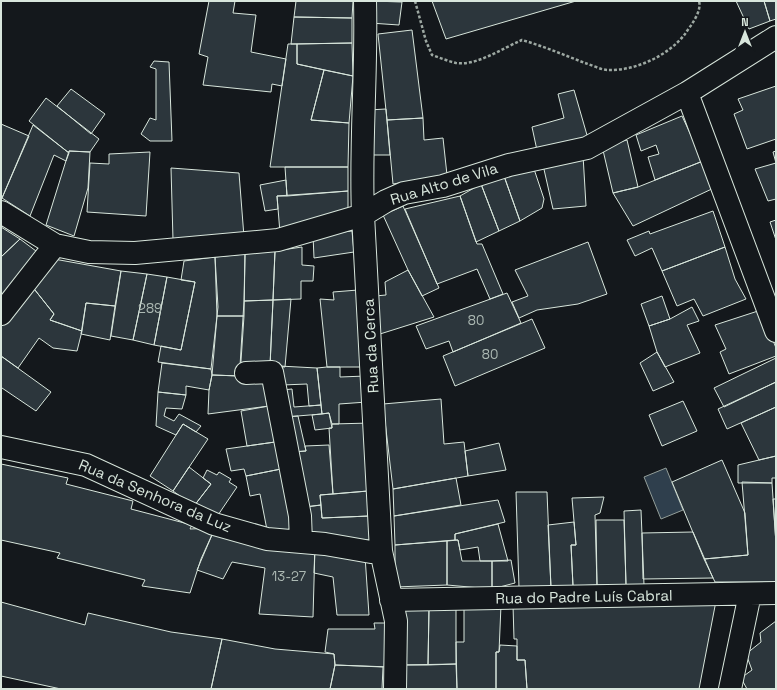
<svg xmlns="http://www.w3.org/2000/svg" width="777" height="690" font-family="'Space Grotesk',sans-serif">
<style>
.water{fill:#2f3f4d;stroke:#939e99}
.building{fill:#2c363c;stroke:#d8e6dc}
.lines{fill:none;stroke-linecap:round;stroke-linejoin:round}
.minor-casing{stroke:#d8e6dc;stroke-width:24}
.path{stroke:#9da8a2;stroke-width:2.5;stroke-dasharray:3 2;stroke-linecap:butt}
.minor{stroke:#14181c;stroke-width:22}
.labels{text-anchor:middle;stroke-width:3;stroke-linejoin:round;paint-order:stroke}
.number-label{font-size:13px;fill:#adbab4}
.street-label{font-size:15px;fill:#d8e6dc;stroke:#14181c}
</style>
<rect width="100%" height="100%" fill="#14181c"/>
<path class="water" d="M666,468L683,510L661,519L644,477Z"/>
<path class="building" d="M209,1H235L233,13L256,15L251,52L286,59L282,86L272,84L271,92L203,85L208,57L199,54Z
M296,1H353L352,18L294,17Z
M372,1L402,2L399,25L370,23Z
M432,1H576L446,39Z
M736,1H764L770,21L749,29Z
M764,1H776V19L770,21Z
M294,17L352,18V43L291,44Z
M412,30L423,118L387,120L378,34Z
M352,43L353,76L297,64V44Z
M288,44H297V64L324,70L311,120L349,123L348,167H270Z
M154,61L169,62L172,141H150L141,134L150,118L156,120V69L150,67Z
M324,70L353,76L349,123L311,120Z
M776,86V139L747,149L734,114L743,110L738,99Z
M71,89L105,114L91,134L57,106Z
M574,90L589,142L538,155L532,127L564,118L558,94Z
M46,98L99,139L90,152L69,151V153L29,121Z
M386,109L390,155H369L368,110Z
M682,116L703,161L655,180L648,157L659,154L656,145L641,151L636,135Z
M423,118L424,140L443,138L447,175L393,184L387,120Z
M1,124L29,136L2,198H1Z
M33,125L69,153L66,161L54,155L30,216L2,198Z
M627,140L638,187L613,193L602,146Z
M69,151L90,152L88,188L74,236L46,225Z
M776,151V199L768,201L755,169L776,163L773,152Z
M150,152L146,216L87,212L90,163L109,164V154Z
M583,155L586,206L553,209L543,165Z
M703,161L716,187L633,226L613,193L638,187Z
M533,166L544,199L542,208L520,221L504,176Z
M285,167H348V191L287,196Z
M171,168L239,173L244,237L173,240Z
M504,176L520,221L499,231L481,184Z
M286,180L287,196H277L278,209L265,211L260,185Z
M481,184L499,231L476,242L460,196Z
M348,191V216L280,233L277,196Z
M460,196L477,244H482L503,294L490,299L477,269L437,284L405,209Z
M403,206L439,288L422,296L408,270L383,215Z
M713,211L725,247L662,271L652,248L635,256L627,240L649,231L650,234Z
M776,220V240L770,222Z
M1,227L20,239L1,257Z
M352,231L354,252L314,258L313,235Z
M20,239L40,254L1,298V257Z
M588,242L607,294L578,304L537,310L519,318L512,302L528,296L515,270Z
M302,247V265L314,266L313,281H301V299L273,300L275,251Z
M725,247L735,279L746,299L703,316L694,299L677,306L662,271Z
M275,251L273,300L244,301L245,254Z
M245,254L244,316H217L215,257Z
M215,257L218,307L211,369L158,362L161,346L181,350L195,282L181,280L184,261Z
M54,259L121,271L115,306L86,303L82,331L50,320L54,314L31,285Z
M408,270L434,317L380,334L375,296L386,295L385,282Z
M121,271L147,274L133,340L111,336Z
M147,274L167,277L154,345L133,340Z
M167,277L195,282L181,350L154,345Z
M31,285L54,314L50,320L82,331L77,351L53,348L39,338L18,368L1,356V326Z
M358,290L364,367H327L320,299L334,300L333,292Z
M507,293L521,323L453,352L449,341L426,349L416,326Z
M662,296L670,319L649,326L641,304Z
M291,299L285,367L270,366L273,300Z
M273,300L270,366H240L244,301Z
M86,303L115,306L110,340L81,334Z
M692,307L699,321L687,325L700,353L665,367L657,352L649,326L670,319Z
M761,310L776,348V356L729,374L720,352L726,349L715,325Z
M217,316H244L240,376L212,375Z
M532,319L545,348L455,386L443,356Z
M657,352L674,382L653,391L640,363Z
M1,356L51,392L36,411L2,388L1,389Z
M776,358V382L724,407L714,388Z
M162,363L211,369L212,375L209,390L186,386V395L158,392Z
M279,366L317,368L321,405L309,406L307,384L282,385Z
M327,367H340V377L366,376L367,402L339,404V424H332L329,413L322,414L317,368Z
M212,375L240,376L264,381L269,406L208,414L209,390Z
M776,382V407L727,429L718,409Z
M292,389L294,407L321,405L322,414L285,417L282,390Z
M158,392L186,395L182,409L166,408L164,416L174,421L179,414L201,426L196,432L183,424L176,435L156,426Z
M441,399L444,444L464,442L468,476L393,489L383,404Z
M683,401L697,431L662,446L649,415Z
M269,406L275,442L247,446L241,411Z
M776,407V456L759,460L741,423Z
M329,413L332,428L315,430L312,415Z
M298,416L306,451L292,452L285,417Z
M371,423L368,491L333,494L329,428H332V424Z
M183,424L208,439L173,491L150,476Z
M275,442L281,469L246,476L244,469L231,471L226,449Z
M499,443L506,470L468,476L465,451Z
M329,445L333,494L320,495L321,505L305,507L292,452L306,451L305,446Z
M776,456V478H772V483H738V465Z
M722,460L745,513L748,555L704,559L672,482Z
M1,464L68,478L66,484L133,501L131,509L192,525L190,529L215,528L201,559L190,593L142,586L145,580L57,558L60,553L1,540Z
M189,467L211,484L194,506L173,491Z
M281,469L295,531L268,535L260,494L250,496L246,476Z
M207,470L217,475L219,472L231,479L229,482L237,487L214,521L194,506L211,484L203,478Z
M456,478L461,505L394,516L393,489Z
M742,482L772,483L776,544V582H715L704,559L748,555Z
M368,491L369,516L322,518L320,495Z
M516,492H547L551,588H519Z
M604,497L600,513L595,515L597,585L573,586L571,545H576L572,498Z
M773,499H776V544Z
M498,500L505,522L455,534V540L395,545L394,516Z
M321,505L322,518L369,516L371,540H310L305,507Z
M641,510L644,585H626L624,511Z
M596,520H624L626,585H597Z
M574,522L576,545H571L573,586L551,588L548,525Z
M498,524L508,561H480L478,547L460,550L458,540H455V534Z
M215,528L315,546L313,617L259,614L265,568L232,562L223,579L197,570Z
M693,532L713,578L643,579L642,533Z
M458,540L462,561H492V589L447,585V541Z
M447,541V585L395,587V545Z
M315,546L365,556L369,615H337L333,577L314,573Z
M511,560L515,583L492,589V561Z
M716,601L699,689H527L525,660H517V639H514L513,605Z
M1,602L85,625L88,613L171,632L222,639L211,689H61L1,676Z
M501,605L499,652H496V689H457L456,642H464V606Z
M456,607V664L428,665L429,608Z
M401,608H429L428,665H400Z
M776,621V689H747L741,678L752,670L746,654L761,642L760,633Z
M374,623H391V667L335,665L334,654L325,652L328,629H375Z
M222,639L275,649L334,654L335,665L330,689H211Z
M500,645L517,646V660H525L527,689H496V652H499Z
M456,664L457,689H400V665Z
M335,665L383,667L382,689H330Z"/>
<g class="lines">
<defs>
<path id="minor" d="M365,1C367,73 360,144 363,215L381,551L396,621L395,689
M687,93L776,331
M1,212L55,245L89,252L135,253L278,240L363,215L386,201L404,193L443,186L509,165L587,148L687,93L776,37
M1,314L55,245
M246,373L272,372L300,516L301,542
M1,447L86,465L214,524L267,539L325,544L371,552L381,551
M391,600L776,593
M730,689L750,594"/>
</defs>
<use href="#minor" class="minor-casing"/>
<path class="path" d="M415,1L426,41L432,55C440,58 448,61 456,63C477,66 503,48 522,40C543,46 564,55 585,63C592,65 601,70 608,70C636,71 669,55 685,34C691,25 702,12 699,1"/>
<use href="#minor" class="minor"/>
</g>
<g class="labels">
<g class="number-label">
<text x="150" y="313">289</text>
<text x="476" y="325">80</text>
<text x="490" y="359">80</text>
<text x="289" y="581">13-27</text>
</g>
<g class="street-label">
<text transform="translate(444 184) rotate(-17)" y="5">Rua Alto de Vila</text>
<text transform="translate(371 346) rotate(-93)" y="5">Rua da Cerca</text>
<text transform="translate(155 496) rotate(23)" y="5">Rua da Senhora da Luz</text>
<text transform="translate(584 597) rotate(-1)" y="5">Rua do Padre Luís Cabral</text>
</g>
</g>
<rect width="777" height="690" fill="none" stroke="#d8e6dc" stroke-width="4"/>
<g transform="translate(745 32)" stroke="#14181c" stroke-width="3" paint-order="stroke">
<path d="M0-3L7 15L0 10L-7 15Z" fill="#d8e6dc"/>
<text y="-6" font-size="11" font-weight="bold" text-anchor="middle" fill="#d8e6dc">N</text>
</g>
</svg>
